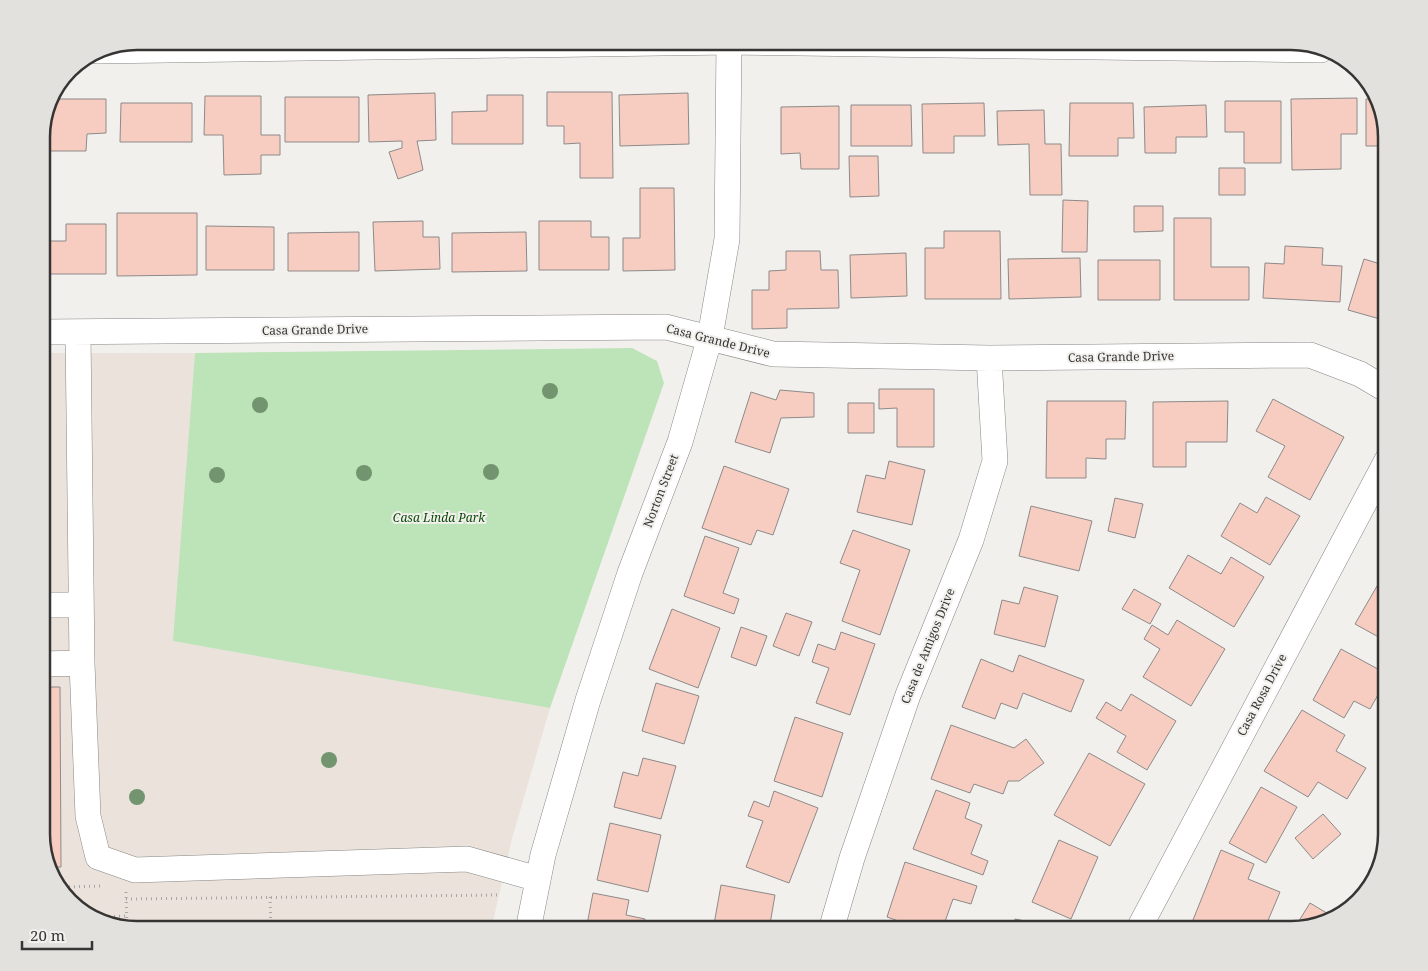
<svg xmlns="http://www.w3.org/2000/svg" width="1428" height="971" font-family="'Noto Serif',serif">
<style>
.built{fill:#ebe3db}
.green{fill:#bde3b9}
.building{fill:#f7cdc1;stroke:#8d8a89}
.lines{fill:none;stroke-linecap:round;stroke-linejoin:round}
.minor-casing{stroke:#888684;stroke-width:26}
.path{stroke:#a7a6a4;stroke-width:3;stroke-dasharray:1 4;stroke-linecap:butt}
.minor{stroke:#fff;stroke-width:25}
.tree{fill:#72946e}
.labels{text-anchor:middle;stroke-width:4;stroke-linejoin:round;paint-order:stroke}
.street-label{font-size:12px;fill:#363534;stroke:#f2f0ed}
.park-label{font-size:12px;font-style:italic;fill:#094906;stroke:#f2f0ed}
.rim{fill:none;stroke:#363534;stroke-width:2.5}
</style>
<rect width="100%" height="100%" fill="#f2f0ed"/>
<path class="built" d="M41,353H195L174,641L550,708L512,839L491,930H137L84,913L54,882L41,840Z"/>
<path class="green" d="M632,348L657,361L664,383L550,708L173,641L195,353Z"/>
<path class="building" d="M547,92H612L613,178H580V143L564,144V126H547Z
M435,93L436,140L417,141L423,170L398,179L389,152L402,148V141L369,142L368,95Z
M688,93L689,144L620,146L619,95Z
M487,95H523V144H452V112L487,111Z
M205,96H261V135H280V155H261V174L224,175L223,135H204Z
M285,97H359V142H285Z
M1357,98V134H1341V169L1292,170L1291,99Z
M56,99H106V133L87,134L86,151H47V120Z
M1366,99H1378L1387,146H1366Z
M1225,101H1281V163H1244V132H1225Z
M121,103H192V142H120Z
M984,103L985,136H954V153H923L922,104Z
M1070,103H1133L1134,138H1118V156H1069Z
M851,105H911L912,146H851Z
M1206,105L1207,137H1176V153H1145L1144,107Z
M839,106V169H801L800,153L781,154V107Z
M1044,110L1045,144H1061L1062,195H1030L1029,144L998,145L997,111Z
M849,156H878L879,196L850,197Z
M1219,168H1245V195H1219Z
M640,188H674L675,270L623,271V238H640Z
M1063,200L1088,201L1087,252H1062Z
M1134,206H1163V231L1134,232Z
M117,213H197V275L117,276Z
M1174,218H1211V267H1249V300H1174Z
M423,221V237H439L440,269L375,271L373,222Z
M539,221H591V237H609V270H539Z
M66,224H106V274H46V241H66Z
M206,226L274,227V270H206Z
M944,231H1000L1001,299H925V248H944Z
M359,232V271H288V233Z
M526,232L527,271L452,272V233Z
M1285,246L1323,248L1322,265L1342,266L1340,302L1263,298L1265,263L1284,264Z
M786,251H820L821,270H838L839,308L787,309V328L752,329V290H769V271L786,270Z
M906,253L907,296L851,298L850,255Z
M1080,258L1081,297L1009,299L1008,259Z
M1364,259L1387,266V321L1348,310Z
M1098,260H1160V300H1098Z
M879,389H934V447H897V408L879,409Z
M780,390L814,393V417L781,418L770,453L735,442L751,392L776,400Z
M1273,399L1344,437L1310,500L1268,477L1285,446L1256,431Z
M1047,401H1126L1125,439H1106V459L1086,458V478H1046Z
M1228,401L1227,442H1186V467H1153V402Z
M848,403H874V433H848Z
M889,461L925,470L912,525L857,512L866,475L885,479Z
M724,466L789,489L773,535L757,530L751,545L702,528Z
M1266,497L1300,516L1270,565L1221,536L1240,503L1257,513Z
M1115,498L1143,504L1135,538L1108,531Z
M1031,506L1092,521L1079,571L1019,556Z
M853,530L910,550L880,635L842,621L860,570L840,563Z
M705,536L739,548L723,593L739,599L734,614L684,596Z
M1188,555L1221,574L1231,557L1264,577L1234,627L1169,588Z
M1384,574L1387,575V636L1384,640L1355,624Z
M1024,587L1058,596L1045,647L994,634L1002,600L1019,604Z
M1134,589L1161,604L1150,624L1122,609Z
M672,609L720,628L698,688L649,669Z
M786,613L812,622L799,656L773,646Z
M1177,620L1225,649L1191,706L1143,677L1160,649L1144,639L1152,625L1168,635Z
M741,627L767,636L756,666L731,657Z
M841,632L875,644L850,715L816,703L829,668L812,662L818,644L835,650Z
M1341,649L1387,674V679L1370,709L1354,701L1344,718L1313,700Z
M1019,655L1084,680L1071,712L1023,693L1017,709L1001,703L995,719L962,707L981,659L1013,672Z
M656,683L699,696L684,744L642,731Z
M41,687H60L61,867H50L41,840Z
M1131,694L1176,721L1147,770L1117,752L1126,736L1096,718L1106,702L1121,711Z
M1302,710L1345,735L1336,751L1366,768L1347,799L1318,782L1308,797L1264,771Z
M795,717L843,733L822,797L774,781Z
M951,725L1014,748L1026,739L1044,763L1019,781H1008L1003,794L974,784L970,793L931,779Z
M1089,753L1145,784L1110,846L1054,815Z
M643,758L676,766L661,819L614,807L623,772L638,776Z
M1261,787L1297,807L1266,863L1229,843Z
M936,790L970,803L965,818L982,825L971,854L988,861L983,875L913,849Z
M774,791L818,808L789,883L746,867L763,821L748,816L754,801L769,807Z
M1323,814L1341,834L1313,859L1295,838Z
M610,823L661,835L648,892L597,880Z
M1059,840L1098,857L1071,919L1032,902Z
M1221,850L1254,864L1248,879L1280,892L1264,930H1203L1191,925Z
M905,862L977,886L971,904L953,899L942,930H924L887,917Z
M721,885L775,895L769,930H713Z
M593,893L629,900L626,915L645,919L643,930H586Z
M1310,903L1335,918L1294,929Z
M1015,919L1064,929V930H1013Z"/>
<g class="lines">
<defs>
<path id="minor" d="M97,51L729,42L1321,50
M41,332L666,327L773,354L989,358L1310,355L1360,374L1387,390
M78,332L82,663L88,816L98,857L135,870L467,859L538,879
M41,605H81
M41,664L82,663
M528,930L543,855L588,700L630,573L680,442L710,337L727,239L729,41
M831,930L852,858L908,695L971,540L995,461L989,358
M1138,930L1387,460"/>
</defs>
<use href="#minor" class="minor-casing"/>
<path class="path" d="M45,355L48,581
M55,882V878
M59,887L103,886
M126,892L127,927
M270,897L271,930
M126,899L498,895
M94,917L127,916"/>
<use href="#minor" class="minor"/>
</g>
<g class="tree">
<circle cx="550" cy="391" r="8"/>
<circle cx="260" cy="405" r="8"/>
<circle cx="491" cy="472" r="8"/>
<circle cx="364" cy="473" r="8"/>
<circle cx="217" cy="475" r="8"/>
<circle cx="329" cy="760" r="8"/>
<circle cx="137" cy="797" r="8"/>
</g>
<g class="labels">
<g class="street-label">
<text transform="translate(315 330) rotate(-1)" y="4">Casa Grande Drive</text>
<text transform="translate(718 341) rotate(14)" y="4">Casa Grande Drive</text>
<text transform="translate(1121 357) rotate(-1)" y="4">Casa Grande Drive</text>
<text transform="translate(661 491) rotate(-69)" y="4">Norton Street</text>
<text transform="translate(928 646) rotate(-68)" y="4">Casa de Amigos Drive</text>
<text transform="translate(1262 695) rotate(-62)" y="4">Casa Rosa Drive</text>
</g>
<g class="park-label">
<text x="439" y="522">Casa Linda Park</text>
</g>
</g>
<path d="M0 0H1428V971H0ZM137 50H1291A87 87 0 0 1 1378 137V834A87 87 0 0 1 1291 921H137A87 87 0 0 1 50 834V137A87 87 0 0 1 137 50Z" fill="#e3e1de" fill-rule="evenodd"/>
<path class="rim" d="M137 50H1291A87 87 0 0 1 1378 137V834A87 87 0 0 1 1291 921H137A87 87 0 0 1 50 834V137A87 87 0 0 1 137 50Z"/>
<path d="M22 941v8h70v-8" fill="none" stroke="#363534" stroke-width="2.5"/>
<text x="30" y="941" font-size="15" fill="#363534" stroke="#f2f0ed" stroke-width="4" paint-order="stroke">20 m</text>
</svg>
